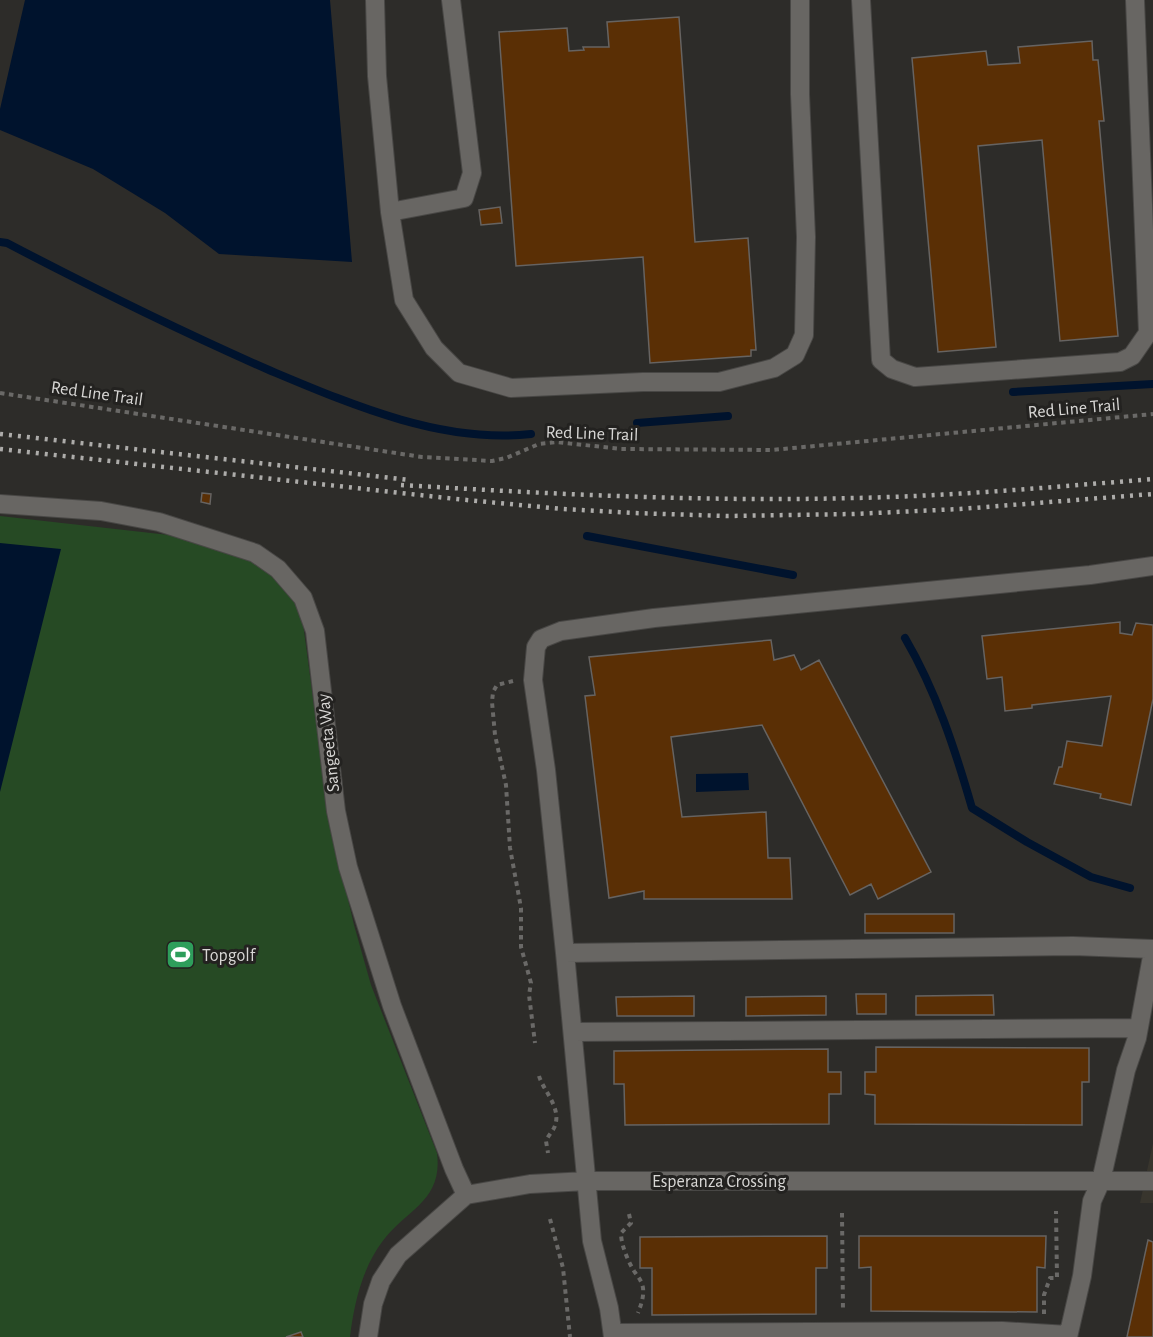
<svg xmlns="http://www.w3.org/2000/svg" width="1153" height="1337" font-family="'Alegreya Sans',sans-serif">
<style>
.built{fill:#38352d}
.green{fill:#264a24}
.water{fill:#00132d}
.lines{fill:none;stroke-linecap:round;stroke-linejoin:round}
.stream{stroke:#00132d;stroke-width:8}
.building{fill:#5a2f05;stroke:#666361;stroke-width:1.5}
.minor-casing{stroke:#484745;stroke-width:20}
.path{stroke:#6a6967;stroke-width:4;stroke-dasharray:4.5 4.5;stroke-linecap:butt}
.minor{stroke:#686663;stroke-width:18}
.rail{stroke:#adacaa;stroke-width:4.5;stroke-dasharray:3 6;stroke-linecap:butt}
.labels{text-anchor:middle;stroke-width:6;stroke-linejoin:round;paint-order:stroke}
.street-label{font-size:18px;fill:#d8d7d5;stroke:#232220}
.poi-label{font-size:18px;fill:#d8d7d5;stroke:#232220;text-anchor:start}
</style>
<rect width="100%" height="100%" fill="#2d2c29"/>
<path class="built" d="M1153,1143V1203H1140Z"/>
<path class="green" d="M0,516L222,541L281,574L302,616L329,818L354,925L371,985L437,1153C443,1201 408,1208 382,1242C362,1269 354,1304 350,1337H0Z"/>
<path class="water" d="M25,0H330L352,262L219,254L165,213L93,169L0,130V109Z
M0,543L61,549L0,792Z
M748,773L749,790L696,792V774Z"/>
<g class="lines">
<path class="stream" d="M0,242L7,243C93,288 180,331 269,370C350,404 442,444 531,434
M1013,392L1153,384
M637,423L728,416
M587,536L793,575
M905,638C936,691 955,749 972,808L1027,842L1091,877L1130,888"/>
</g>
<path class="building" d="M679,17L695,242L748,238L756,350H751V356L650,363L643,257L516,266L499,32L567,28L569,51L584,50L583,47H609L607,22Z
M1092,41L1093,60H1098L1104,121H1099L1118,336L1060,341L1042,140L978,146L996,347L938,352L912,58L986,51L988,65L1020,63L1018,47Z
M500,207L502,223L481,225L479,210Z
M202,493L211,494L210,504L201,502Z
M1120,622V633L1132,635L1136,623L1153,625V699L1131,805L1100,798L1101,794L1054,784L1059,767H1062L1067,741L1102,746L1111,696L1032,705V708L1005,711L1002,677L987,679L982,636Z
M771,640L774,660L794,655L801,670L819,660L931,872L878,899L871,884L850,895L762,725L671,737L682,817L766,812L768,858H790L792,899H644V891L609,898L585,696L595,695L589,657Z
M865,914H954V933H865Z
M856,994H886V1014H857Z
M993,995L994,1015H916V996Z
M694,996V1016H617L616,997Z
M826,996V1015L746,1016V997Z
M876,1047L1089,1048V1082H1082V1125L875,1124V1095L865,1094V1072H876Z
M828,1049V1072H841V1094H829V1124L625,1125L624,1084H614V1051Z
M827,1236V1268H816V1314L652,1315V1268H640V1237Z
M859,1236H1046L1045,1268L1037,1267V1312L871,1311V1267L859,1268Z
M1148,1240L1153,1242V1337H1127Z
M301,1332L303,1337H286Z"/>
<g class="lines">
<defs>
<path id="minor" d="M375,0L377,76L390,212L404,300L434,348L459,373L511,388L643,382H719L774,368L795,355L804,335L806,237L800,94V0
M861,0L881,360L892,369L915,377L1120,362L1132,356L1148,333L1135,0
M390,212L464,198L472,173L451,0
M0,504L101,511L159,522L255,553L278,569L303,598L315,631L336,811L348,867L392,1006L454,1169L466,1195
M565,953L1073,946L1153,949
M573,1032L1139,1028
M613,1333L1002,1331L1068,1335
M368,1337L373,1304L381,1281L398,1255L466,1195L530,1184L587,1181H1153
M613,1337L609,1308L592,1241L565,953L546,770L533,680L536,647L541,639L561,631L654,618L1090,575L1153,566
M1068,1337L1082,1276L1092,1201L1101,1181L1126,1070L1137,1038L1153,951"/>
</defs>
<use href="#minor" class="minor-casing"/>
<path class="path" d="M0,393L422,457L492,461L506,458L539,444L557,442L621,449L772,450L1153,414
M513,681L497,685L493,692L492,702L495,735L506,785L510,848L521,908V947L531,983L529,995L535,1043
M539,1076C544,1092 563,1109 554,1128C552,1132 548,1136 546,1141L548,1153
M842,1213L843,1312
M629,1214L631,1223L621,1233C621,1245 628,1261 634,1271C638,1277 642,1281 643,1288C644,1297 641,1305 638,1313
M550,1219L563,1268L570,1337
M1044,1314V1295L1050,1278H1057L1056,1211"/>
<use href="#minor" class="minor"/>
<path class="rail" d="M0,434L410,480
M0,449L456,499L563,509L634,513L727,516L853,514L960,509L1153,494
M401,485C552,494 703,502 854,498C954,496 1053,487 1153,479"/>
</g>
<defs>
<symbol id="stadium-square" viewBox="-11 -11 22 22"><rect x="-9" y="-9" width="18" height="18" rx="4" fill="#2e9e5b" stroke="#232220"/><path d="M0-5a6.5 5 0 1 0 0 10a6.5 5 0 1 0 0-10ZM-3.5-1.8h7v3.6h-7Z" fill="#fff"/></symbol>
</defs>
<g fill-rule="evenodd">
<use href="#stadium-square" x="164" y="938" width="33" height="33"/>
</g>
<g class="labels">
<g class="street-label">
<text transform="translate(97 393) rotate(8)" y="6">Red Line Trail</text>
<text transform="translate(1074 408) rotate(-5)" y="6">Red Line Trail</text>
<text transform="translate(592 433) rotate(2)" y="6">Red Line Trail</text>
<text transform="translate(328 743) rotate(-96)" y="6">Sangeeta Way</text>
<text x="719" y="1187">Esperanza Crossing</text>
</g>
<g class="poi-label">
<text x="202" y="961">Topgolf</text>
</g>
</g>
</svg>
